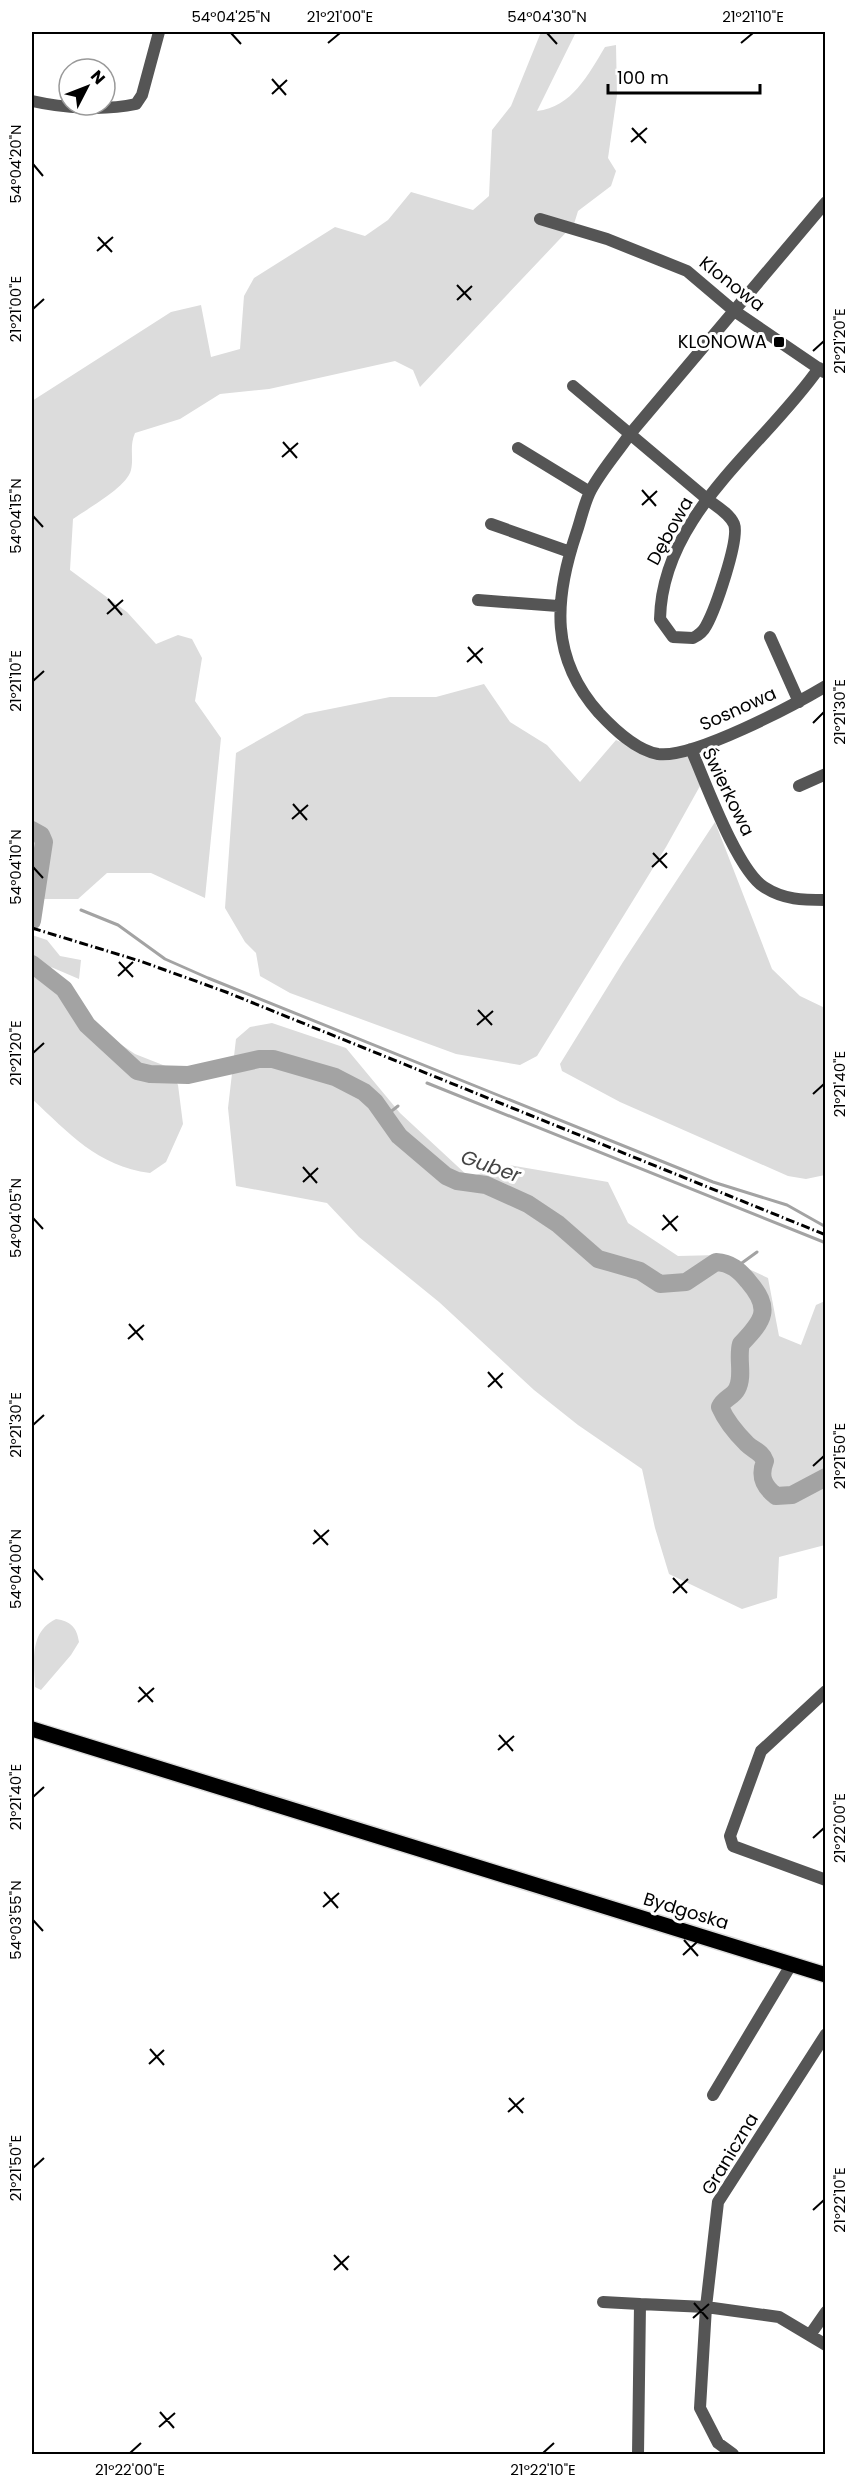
<svg xmlns="http://www.w3.org/2000/svg" width="857" height="2486" font-family="Poppins,sans-serif">
<style>
.green{fill:#dcdcdc}
.lines{fill:none;stroke-linecap:round;stroke-linejoin:round}
.stream{stroke:#a3a3a3;stroke-width:3}
.river{stroke:#a3a3a3;stroke-width:18}
.major-casing{stroke:#dbdbdb;stroke-width:18}
.minor{stroke:#555;stroke-width:12}
.major{stroke:#000;stroke-width:15}
.rail{stroke:#000;stroke-width:3;stroke-dasharray:9 3 1.5 3;stroke-linecap:butt}
.ticks{fill:none;stroke:#000;stroke-width:2}
.poi-dot{fill:#000;stroke:#fff;stroke-width:2}
.labels{text-anchor:middle;stroke-width:6;stroke-linejoin:round;paint-order:stroke}
.street-label{font-size:18px;fill:#000;stroke:#fff}
.poi-label{font-size:18px;fill:#000;stroke:#fff;text-anchor:end}
.water-label{font-size:20px;font-style:italic;fill:#444;stroke:#fff}
.neatline{fill:none;stroke:#000;stroke-width:2}
.ticks-label{font-size:15px;text-anchor:middle;fill:#000}
</style>
<rect width="100%" height="100%" fill="#fff"/>
<path class="green" d="M541,32H576L537,111C572,107 588,75 605,47L616,45L617,95L608,158L616,171L611,186L578,211L574,224L420,387L413,370L395,361L269,389L220,394L180,419L135,433C129,447 134,457 131,470C127,487 87,509 73,519L70,570L127,612L156,644L178,635L192,639L202,658L195,701L221,738L205,898L151,873H107L78,899H32V401L171,312L201,305L211,357L240,349L244,296L254,278L335,227L365,236L388,220L411,192L473,210L489,196L492,130L511,106Z
M484,684L510,722L547,745L580,782L616,740L658,758L689,755L700,786L666,847L537,1056L520,1065L456,1054L290,993L260,976L256,953L245,942L225,908L236,753L305,714L390,697H436Z
M715,822L772,969L800,996L825,1008V1175L806,1179L788,1176L620,1102L562,1071L560,1064L623,962Z
M32,935L47,940L60,956L81,960L79,979L51,967L85,1020L135,1054L168,1067L178,1085L183,1124L166,1162L150,1173C97,1166 69,1133 32,1099Z
M272,1023L346,1048L400,1113L469,1177L509,1165L608,1182L628,1223L678,1256L719,1255L768,1278L779,1336L801,1345L816,1305L825,1301V1545L779,1557L777,1598L742,1609L669,1574L655,1528L642,1469L578,1425L534,1390L439,1302L359,1237L327,1203L236,1186L228,1108L236,1039L250,1027Z
M56,1619C71,1621 77,1628 79,1642L71,1655L41,1690L35,1687C34,1661 29,1632 56,1619Z"/>
<g class="lines">
<path class="stream" d="M81,910L118,925L165,959L208,978L713,1182L787,1205L826,1227
M427,1083L826,1243
M384,1117L398,1106
M735,1268L757,1252"/>
<path class="river" d="M32,830L41,835L44,842L32,921
M32,964L64,989L87,1025L137,1071L150,1074L188,1075L259,1059H273L335,1077L364,1092L375,1102L399,1136L446,1176L457,1181L486,1185L528,1204L558,1224L598,1259L640,1271L660,1284L686,1282L716,1262C731,1263 739,1270 748,1281C772,1309 764,1320 741,1344C737,1358 744,1376 737,1389C733,1397 724,1398 720,1407C726,1421 736,1433 747,1444C753,1450 762,1452 765,1461C759,1476 763,1486 776,1496L792,1495L826,1477"/>
<defs>
<path id="major" d="M32,1729L826,1975"/>
</defs>
<use href="#major" class="major-casing"/>
<path class="minor" d="M32,101C63,108 104,111 136,104L142,95L159,32
M826,202L630,434C617,453 601,471 591,490C584,503 581,520 576,534C554,600 550,658 599,713C613,728 635,750 658,754C693,759 794,705 826,686
M540,219L607,239L687,271L733,310L824,372
M573,386L707,499C716,506 729,513 734,524C740,539 715,610 706,626C703,632 699,635 693,638L673,637L660,619C662,514 764,447 819,368
M518,448L590,492
M491,524L570,552
M478,600L558,606
M770,637L799,702
M691,749C705,781 737,870 764,887C784,900 803,900 826,900
M799,786L826,774
M826,1691L761,1751L730,1836L733,1846L826,1880
M713,2095L791,1965
M603,2302L640,2304
M810,2335L826,2312
M638,2454L640,2304L706,2307L779,2317L826,2345
M733,2454L718,2443L700,2408L706,2307L718,2202L826,2034"/>
<use href="#major" class="major"/>
<path class="rail" d="M32,928L140,961L226,992L826,1235"/>
</g>
<path class="ticks" d="M231,33L241,44M547,33L557,44M328,43L340,33M741,43L753,33M272,79L286,95M272,94L287,80M632,128L646,143M631,142L647,128M33,164L43,176M98,237L112,252M97,251L113,237M457,285L471,300M457,300L472,286M33,309L44,299M813,351L824,341M283,442L297,458M282,457L298,443M642,490L656,506M642,505L657,491M33,516L43,527M108,599L122,615M107,614L123,600M468,647L482,663M467,662L483,648M33,681L44,671M813,723L824,712M293,804L307,820M292,819L308,805M653,853L667,868M33,867L43,878M652,867L667,853M119,962L133,977M118,976L133,962M478,1010L492,1025M477,1025L493,1011M33,1053L44,1043M813,1094L824,1084M303,1167L317,1183M303,1182L318,1168M663,1215L677,1231M33,1218L43,1229M662,1230L678,1216M129,1324L143,1340M128,1339L144,1325M488,1372L502,1388M488,1387L503,1373M33,1425L44,1415M813,1466L824,1456M314,1530L328,1545M313,1544L329,1530M33,1569L43,1580M673,1578L687,1593M673,1593L688,1579M139,1687L153,1702M138,1702L154,1688M499,1735L513,1751M498,1750L514,1736M33,1797L44,1787M813,1838L824,1828M324,1892L338,1908M323,1907L339,1893M33,1920L43,1931M684,1940L698,1956M683,1955L698,1941M150,2049L164,2065M149,2064L164,2050M509,2098L523,2113M508,2112L524,2098M33,2168L44,2158M813,2210L824,2200M334,2255L348,2270M334,2270L349,2256M694,2303L708,2319M693,2318L709,2304M160,2412L174,2428M159,2427L175,2413M130,2453L141,2443M543,2453L554,2443"/>
<rect class="poi-dot" x="773" y="336" width="12" height="12" rx="3"/>
<g class="labels">
<g class="street-label">
<text transform="translate(732 284) rotate(38)" y="6">Klonowa</text>
<text transform="translate(670 531) rotate(-61)" y="6">Dębowa</text>
<text transform="translate(738 709) rotate(-24)" y="6">Sosnowa</text>
<text transform="translate(728 792) rotate(64)" y="6">Świerkowa</text>
<text transform="translate(686 1911) rotate(17)" y="6">Bydgoska</text>
<text transform="translate(730 2154) rotate(-59)" y="6">Graniczna</text>
</g>
<g class="poi-label">
<text x="767" y="348">KLONOWA</text>
</g>
<g class="water-label">
<text transform="translate(491 1166) rotate(19)" y="7">Guber</text>
</g>
</g>
<rect width="857" height="2486" fill="none" stroke="#ffffff" stroke-width="66"/>
<g transform="translate(87 87) rotate(48)"><circle r="28" fill="#ffffff" stroke="#999999" stroke-width="1.5"/>
<path d="M0-4.5L10 22L0 15L-10 22Z" fill="#000000"/>
<text y="-9" font-size="16" font-weight="bold" text-anchor="middle" fill="#000000">N</text>
</g>
<path d="M608 84v9h152v-9" fill="none" stroke="#000000" stroke-width="3"/>
<text x="617" y="84" font-size="18" fill="#000000" stroke="#ffffff" stroke-width="4.5" paint-order="stroke">100 m</text>
<rect x="33" y="33" width="791" height="2420" class="neatline"/>
<g class="ticks-label">
<text x="231" y="22">54°04'25"N</text>
<text x="340" y="22">21°21'00"E</text>
<text x="547" y="22">54°04'30"N</text>
<text x="753" y="22">21°21'10"E</text>
<text transform="translate(16 164) rotate(-90)" y="5">54°04'20"N</text>
<text transform="translate(16 309) rotate(-90)" y="5">21°21'00"E</text>
<text transform="translate(840 341) rotate(-90)" y="5">21°21'20"E</text>
<text transform="translate(16 516) rotate(-90)" y="5">54°04'15"N</text>
<text transform="translate(16 681) rotate(-90)" y="5">21°21'10"E</text>
<text transform="translate(840 712) rotate(-90)" y="5">21°21'30"E</text>
<text transform="translate(16 867) rotate(-90)" y="5">54°04'10"N</text>
<text transform="translate(16 1053) rotate(-90)" y="5">21°21'20"E</text>
<text transform="translate(840 1084) rotate(-90)" y="5">21°21'40"E</text>
<text transform="translate(16 1218) rotate(-90)" y="5">54°04'05"N</text>
<text transform="translate(16 1425) rotate(-90)" y="5">21°21'30"E</text>
<text transform="translate(840 1456) rotate(-90)" y="5">21°21'50"E</text>
<text transform="translate(16 1569) rotate(-90)" y="5">54°04'00"N</text>
<text transform="translate(16 1797) rotate(-90)" y="5">21°21'40"E</text>
<text transform="translate(840 1828) rotate(-90)" y="5">21°22'00"E</text>
<text transform="translate(16 1920) rotate(-90)" y="5">54°03'55"N</text>
<text transform="translate(16 2168) rotate(-90)" y="5">21°21'50"E</text>
<text transform="translate(840 2200) rotate(-90)" y="5">21°22'10"E</text>
<text x="130" y="2475">21°22'00"E</text>
<text x="543" y="2475">21°22'10"E</text>
</g>
</svg>
